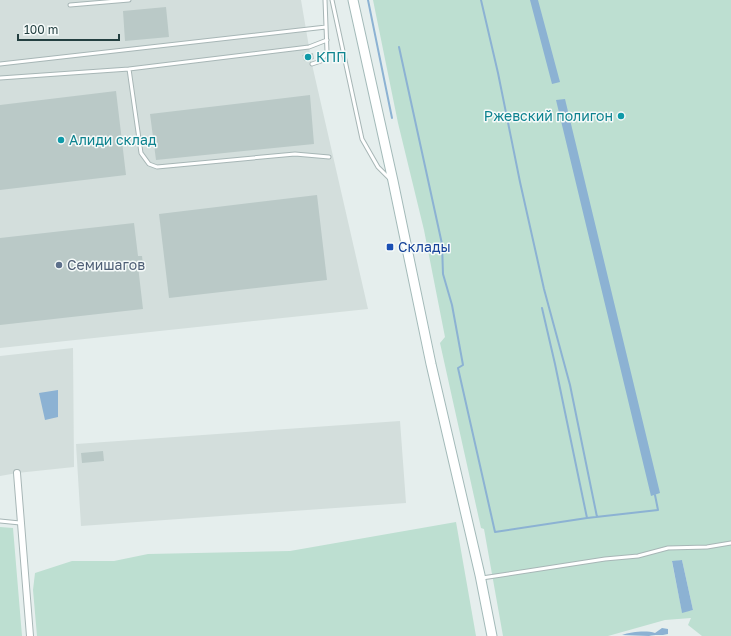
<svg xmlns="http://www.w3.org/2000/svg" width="731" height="636" font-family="'Golos Text',sans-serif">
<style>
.built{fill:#d3dedc}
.green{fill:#bddfd1;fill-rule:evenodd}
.water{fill:#8cb2d3}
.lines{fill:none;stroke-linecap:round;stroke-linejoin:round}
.stream{stroke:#8cb2d3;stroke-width:2}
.building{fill:#bac9c7}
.service-casing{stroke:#a7b6b6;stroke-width:5}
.minor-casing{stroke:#a7b6b6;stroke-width:8}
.secondary-casing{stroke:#a3bab9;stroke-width:11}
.service{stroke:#fff;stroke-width:3}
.minor{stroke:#fff;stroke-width:6}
.secondary{stroke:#fff;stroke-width:9}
.culture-dot{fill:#0f9aa8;stroke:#f5faf9;stroke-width:1.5}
.transit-dot{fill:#1a4fb4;stroke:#f5faf9;stroke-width:1.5}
.service-dot{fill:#5c6f8a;stroke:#f5faf9;stroke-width:1.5}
.labels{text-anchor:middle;stroke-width:3;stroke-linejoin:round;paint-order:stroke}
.culture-label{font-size:14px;fill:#0d838f;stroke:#f5faf9;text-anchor:start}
.transit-label{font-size:14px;fill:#164399;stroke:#f5faf9;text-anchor:start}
.service-label{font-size:14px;fill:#4e5e75;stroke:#f5faf9;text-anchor:start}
</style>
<rect width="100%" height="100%" fill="#e5eeed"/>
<path class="built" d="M0,0H301L310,53L302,55L304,61L311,60L368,309L0,348Z
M73,348L74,467L17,473L0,476V356Z
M400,421L406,503L81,526L76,444Z"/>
<path class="green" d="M373,0H731V636H702L688,625L691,618L665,620L608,636H503L484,529L481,528L440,343L445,337L424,230L398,123ZM682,560L693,610L682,612L672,562Z
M456,522L476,636H37L33,590L35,573L72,561H114L148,554L290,551Z
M0,527L13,528L22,636H0Z"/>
<path class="water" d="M530,0H538L560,82L552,84Z
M565,99L660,493L651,496L556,100Z
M58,390V417L45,420L39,393Z
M682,560L693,610L682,613L672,561Z
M662,628L668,629V634C661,636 655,634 649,636L622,635C631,632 646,630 655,633Z"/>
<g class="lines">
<path class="stream" d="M368,0L392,118
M481,0L498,73L520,182L544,289L570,385L597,517
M399,47L442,244L443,274L452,305L463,365L458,368L495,532L587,518L658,510L655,495
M542,308L555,364L587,518"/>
</g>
<path class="building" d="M166,7L169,37L125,41L123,11Z
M313,53L314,59L304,61L302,55Z
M116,91L126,175L0,190V105Z
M310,95L314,144L156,160L150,114Z
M317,195L327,280L169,298L159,214Z
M134,223L138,256H142L143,265L138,266L143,309L0,325V238Z
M103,451L104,461L82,463L81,453Z"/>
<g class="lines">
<defs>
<path id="service" d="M332,0L362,139L378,167L389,178
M70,5L129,0
M0,64L326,27
M312,64L321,61L327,52L325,0
M129,69L141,153L149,164L157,167L295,154L329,157
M0,78L129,69L309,47L327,40
M0,521L20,523
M482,578L605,559L638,556L668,548L707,547L731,543"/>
<path id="minor" d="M17,473L30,636"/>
<path id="secondary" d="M353,0L393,181L431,364L480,575L492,636"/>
</defs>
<use href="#service" class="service-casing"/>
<use href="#minor" class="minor-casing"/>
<use href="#secondary" class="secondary-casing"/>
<use href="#service" class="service"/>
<use href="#minor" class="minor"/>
<use href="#secondary" class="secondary"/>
</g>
<g class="culture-dot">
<circle cx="308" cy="57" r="4"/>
<circle cx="621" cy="116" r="4"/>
<circle cx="61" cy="140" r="4"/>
</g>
<rect class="transit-dot" x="386" y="243" width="8" height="8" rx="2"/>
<circle class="service-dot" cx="59" cy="265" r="4"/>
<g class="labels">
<g class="culture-label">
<text x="316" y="62">КПП</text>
<text x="613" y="121" text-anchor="end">Ржевский полигон</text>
<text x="69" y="145">Алиди склад</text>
</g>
<g class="transit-label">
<text x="398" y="252">Склады</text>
</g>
<g class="service-label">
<text x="67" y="270">Семишагов</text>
</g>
</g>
<path d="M18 34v6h101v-6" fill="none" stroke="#233f40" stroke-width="2"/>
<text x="24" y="34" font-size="12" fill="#233f40" stroke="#f5faf9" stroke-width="3" paint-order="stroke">100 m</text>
</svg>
